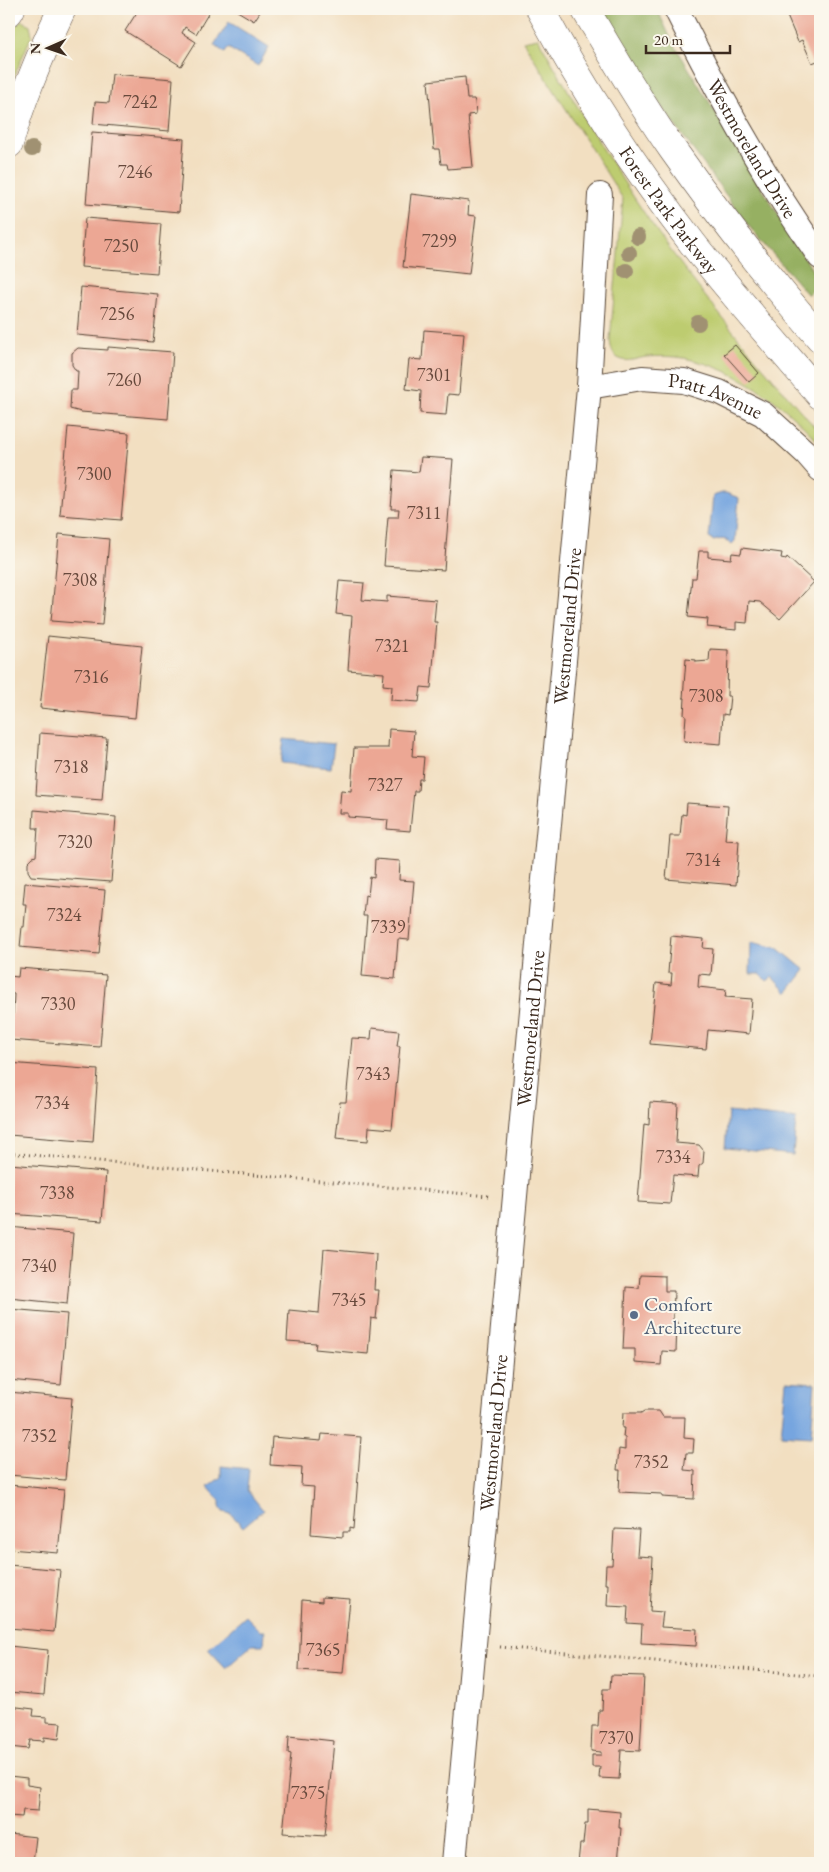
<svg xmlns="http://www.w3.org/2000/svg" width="829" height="1872" font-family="'EB Garamond',serif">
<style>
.green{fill:#bdcc6f;stroke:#7c7b46}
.forest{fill:#96b062;stroke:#686d40}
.water{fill:#76a5df;stroke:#58687e}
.building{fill:#eca794}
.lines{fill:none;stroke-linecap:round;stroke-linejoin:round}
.street-casing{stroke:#564536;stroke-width:26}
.secondary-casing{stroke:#564536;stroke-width:29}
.highway-casing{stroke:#564536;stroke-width:29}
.path{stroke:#564536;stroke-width:3;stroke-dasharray:1 4;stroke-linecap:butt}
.street{stroke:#fff;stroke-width:24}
.secondary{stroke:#fff;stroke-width:28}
.highway{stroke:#fff;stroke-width:28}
.tree{fill:#a09172}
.service-dot{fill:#5c6f8a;stroke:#fbf7ec;stroke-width:2}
.labels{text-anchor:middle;stroke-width:4;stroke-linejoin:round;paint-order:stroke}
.number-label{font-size:18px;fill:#67493c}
.street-label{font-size:20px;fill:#3b2a1e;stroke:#fbf7ec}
.service-label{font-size:20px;fill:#4e5e75;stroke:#fbf7ec;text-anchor:start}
</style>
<rect width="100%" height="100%" fill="#fbf7ec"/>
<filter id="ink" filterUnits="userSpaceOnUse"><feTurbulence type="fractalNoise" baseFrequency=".02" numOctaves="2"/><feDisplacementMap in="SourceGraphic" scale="10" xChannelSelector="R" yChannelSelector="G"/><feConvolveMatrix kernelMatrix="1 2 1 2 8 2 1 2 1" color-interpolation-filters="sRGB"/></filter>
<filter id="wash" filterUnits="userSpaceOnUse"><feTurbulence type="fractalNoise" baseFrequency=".0096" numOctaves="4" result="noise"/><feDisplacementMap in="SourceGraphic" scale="20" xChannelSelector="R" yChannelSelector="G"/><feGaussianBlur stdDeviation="1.12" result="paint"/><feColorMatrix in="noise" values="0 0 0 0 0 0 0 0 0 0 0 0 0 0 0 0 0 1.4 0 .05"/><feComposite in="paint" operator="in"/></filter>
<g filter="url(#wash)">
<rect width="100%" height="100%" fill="#f2dfc1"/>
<path class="green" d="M21,20L30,25L32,35L9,88V36L11,31Z
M538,38C573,100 609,161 649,220C700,294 760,365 820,433V444C782,402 741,370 684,358C672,356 659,356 646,357C638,358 628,363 620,359C612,356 611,348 610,340L623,199L523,41Z"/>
<path class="forest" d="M601,9H657L672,41L820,283L808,295L748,225L645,84Z"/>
<path class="water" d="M229,22L269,47L258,66L228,48L225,53L214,45Z
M722,493H726L739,498L735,541L732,544C727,539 722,538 714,541L709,538L713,496Z
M284,739L334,744L331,768L281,763Z
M751,942L778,948L805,970L787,993L772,977L767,981L760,974H750Z
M728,1112L796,1119L793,1155L725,1148Z
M786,1381L815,1383L811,1437L781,1435Z
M221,1466L249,1469L247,1490L263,1510L243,1527L231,1514L223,1512L220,1506V1501L208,1487L221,1477Z
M246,1616L261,1631H265L264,1645H252L226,1668L208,1649Z"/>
<g id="blocks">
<path class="building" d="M139,9H211L196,34L185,27L182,33L196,42L181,66L125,31Z
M234,9H262L254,21Z
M784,9H820V60L812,63L802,40L798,42Z
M112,74L173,79L169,131L93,124L95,102L109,103Z
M465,77L467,99H474L475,102L476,114L468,115L473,167L448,169L447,164H441L439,149H434L428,81Z
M92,132L184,139L179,212L86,204Z
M411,194L469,201L468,215L476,216L469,274L403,267Z
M85,218L161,224L157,273L81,267Z
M81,287L158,294L153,342L77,335Z
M424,330L464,333L459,395L448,394L446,415L420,413L421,391L406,389L409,359L422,360Z
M735,345L759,373L749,382L724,354Z
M108,347L173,352L168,419L81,412L70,409L71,390H77L78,371H76L72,365V353L78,348L108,350Z
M68,427L129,433L121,520L60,515Z
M421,457L453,459L444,570L384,566L388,517H398L399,509H391L394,470L419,472Z
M59,534L109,539L102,625L51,621Z
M742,548L782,553L781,558L786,559L787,557L814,582L780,619L760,602L749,601L747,623L736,622V630L707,627L708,619L688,617L692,578H696L699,551H708V557L731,559L732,553L741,554Z
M339,581L364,583L362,600L387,602V596L436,600L434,622H437L431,688L421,687L419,702L391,700L392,686L383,685L384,673L348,670L352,616L336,614Z
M48,636L142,646L135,718L40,708Z
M710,649L728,650L727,696H730L728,715L723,714L721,744L684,741L686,716L684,715L685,698H683L686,659L696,660V662L709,661Z
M389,729L414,731L412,756L424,757L422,779H419L418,791H414L410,831L387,829L388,820L348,817V813H339L341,790L351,791L354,748H388Z
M40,733L107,738L102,800L36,795Z
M687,803L728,806L725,840L739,841L736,885L666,879L670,836H680L682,814L686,815Z
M34,810L116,817L111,882L31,876L28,871V862L33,857L36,856L38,828H33Z
M375,859L400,861L399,880L414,881L409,940L398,939L395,979L362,976L367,916H363L365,895L368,896L370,877L374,878Z
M25,883L105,890L99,954L20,947L22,927H24L26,904H23Z
M671,936L704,939L703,948L713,949L711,975L699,974L698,987L726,990L725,997L752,999L749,1034L708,1030L706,1049L650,1044L656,983L671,985L672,973H668Z
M19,968L106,975L100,1047L10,1040L9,1013L13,1014L14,994L9,993V976L18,977Z
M372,1028L399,1031L397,1046H400L392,1129L369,1127L368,1141L336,1138L340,1102H346L352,1038L371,1039Z
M9,1063L98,1070L93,1142L9,1135Z
M650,1102L678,1104L676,1143L699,1145L704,1151L703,1163L699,1166L698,1177L673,1175L670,1204L638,1202L644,1124L649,1125Z
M9,1164L106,1172L102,1221L9,1214Z
M9,1227L73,1233L67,1304L9,1298Z
M324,1249L376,1254L374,1290H379L376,1319L371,1318L368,1354L315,1349L316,1343L287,1341L289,1310L319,1313Z
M640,1275L665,1276V1291H674L673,1322H677L676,1352L662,1351L661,1365L635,1363V1349H623L626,1287L639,1288Z
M9,1309L67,1314L61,1385L9,1380Z
M9,1392L72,1398L65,1480L9,1475Z
M644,1411H659L663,1417H685L684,1438L694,1439L693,1453H686L684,1470L695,1471L694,1499L662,1497V1494L619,1492L620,1470H617L619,1449L625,1450V1437H623L624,1428H622L623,1413H641Z
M322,1434L361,1437L354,1529L350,1528V1532H343V1537L311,1534L314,1487L301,1486L302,1467L270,1465L272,1437L321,1441Z
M9,1485L64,1490L58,1553L9,1549Z
M614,1529L639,1530L637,1556L653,1557L650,1611L663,1612L661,1627L697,1629L696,1646L641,1643L642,1624L627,1623L628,1607L607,1606L608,1584H605L606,1565H612Z
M9,1565L60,1570L54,1632L9,1628Z
M322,1597L350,1599L343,1673L299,1670L302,1600L322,1602Z
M9,1646L48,1650L44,1695L9,1692Z
M611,1675L644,1676L640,1751L621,1750L619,1779L599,1778L600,1767H592V1755H601V1752L591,1751L592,1726H598L599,1710H602L603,1689H610Z
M9,1706L34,1709L33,1716L47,1717V1722L61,1723L59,1739L44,1737V1741L30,1740L28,1749L9,1747Z
M289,1736L334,1741L325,1836L283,1833L291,1754L288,1753Z
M9,1776L27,1778V1785L40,1787L38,1811L23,1810L22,1817L9,1816Z
M588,1809L620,1812L619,1828H621L618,1863H578L580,1844H583L585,1824H588Z
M9,1834L36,1837L33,1863H9Z"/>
</g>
</g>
<g filter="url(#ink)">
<use href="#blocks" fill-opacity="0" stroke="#564536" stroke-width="1"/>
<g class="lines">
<defs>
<g id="street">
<path id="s1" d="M676,9C718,94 765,179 820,257"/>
<path id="s2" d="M589,387L642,378L684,381L719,392L763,414L806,453L820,469"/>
<path id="s3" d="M454,1863L589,387L600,195"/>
</g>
<path id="secondary" d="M9,12L11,9
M9,144C22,97 41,53 62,9"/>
<g id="highway">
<path id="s4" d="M540,9C584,91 636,170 693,244C734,296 777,345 820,395"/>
<path d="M585,9C613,56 641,105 673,150C719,215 768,278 820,338"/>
</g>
</defs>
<use href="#street" class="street-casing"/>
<use href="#secondary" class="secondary-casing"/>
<use href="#highway" class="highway-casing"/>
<path class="path" d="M9,1153L489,1196
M500,1647L820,1676"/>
<use href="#street" class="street"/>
<use href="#secondary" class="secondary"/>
<use href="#highway" class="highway"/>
</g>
<g class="tree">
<circle cx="32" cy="149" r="8"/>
<circle cx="638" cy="237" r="8"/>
<circle cx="629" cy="253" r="8"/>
<circle cx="626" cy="271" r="8"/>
<circle cx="698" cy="323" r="8"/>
</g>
</g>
<circle class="service-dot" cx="634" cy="1315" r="5"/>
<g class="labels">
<g class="number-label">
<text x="140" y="108">7242</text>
<text x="135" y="178">7246</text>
<text x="439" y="247">7299</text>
<text x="121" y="252">7250</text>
<text x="117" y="320">7256</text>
<text x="434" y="381">7301</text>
<text x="124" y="386">7260</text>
<text x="94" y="480">7300</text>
<text x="424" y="519">7311</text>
<text x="80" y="586">7308</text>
<text x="392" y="652">7321</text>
<text x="91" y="683">7316</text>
<text x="706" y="702">7308</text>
<text x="71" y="773">7318</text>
<text x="385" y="791">7327</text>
<text x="75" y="848">7320</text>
<text x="703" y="866">7314</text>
<text x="64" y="921">7324</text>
<text x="388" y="933">7339</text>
<text x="58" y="1010">7330</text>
<text x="373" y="1080">7343</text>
<text x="52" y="1109">7334</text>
<text x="673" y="1163">7334</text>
<text x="57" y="1199">7338</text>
<text x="39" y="1272">7340</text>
<text x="349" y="1306">7345</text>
<text x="39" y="1442">7352</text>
<text x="651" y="1468">7352</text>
<text x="323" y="1656">7365</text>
<text x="616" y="1744">7370</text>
<text x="308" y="1799">7375</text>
</g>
<g class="street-label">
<text dy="7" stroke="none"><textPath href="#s1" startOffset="159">Westmoreland Drive</textPath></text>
<text dy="7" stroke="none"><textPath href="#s4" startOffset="239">Forest Park Parkway</textPath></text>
<text dy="7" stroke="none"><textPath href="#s2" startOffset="130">Pratt Avenue</textPath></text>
<text dy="7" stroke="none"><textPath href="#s3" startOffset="1242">Westmoreland Drive</textPath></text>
<text dy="7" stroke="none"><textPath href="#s3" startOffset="838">Westmoreland Drive</textPath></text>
<text dy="7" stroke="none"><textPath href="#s3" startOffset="432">Westmoreland Drive</textPath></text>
</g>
<g class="service-label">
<text x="644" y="1311">Comfort<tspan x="644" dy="23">Architecture</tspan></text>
</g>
</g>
<rect width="829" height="1872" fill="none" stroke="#fbf7ec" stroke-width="30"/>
<g transform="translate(48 48) rotate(268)" stroke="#fbf7ec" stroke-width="4" paint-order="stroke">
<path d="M0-4L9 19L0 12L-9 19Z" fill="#3b2a1e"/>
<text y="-8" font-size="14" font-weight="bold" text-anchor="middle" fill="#3b2a1e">N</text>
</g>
<path d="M646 45v8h84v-8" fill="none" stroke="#3b2a1e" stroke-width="2.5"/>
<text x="654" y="45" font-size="15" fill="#3b2a1e" stroke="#fbf7ec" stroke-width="4" paint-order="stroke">20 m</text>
</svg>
